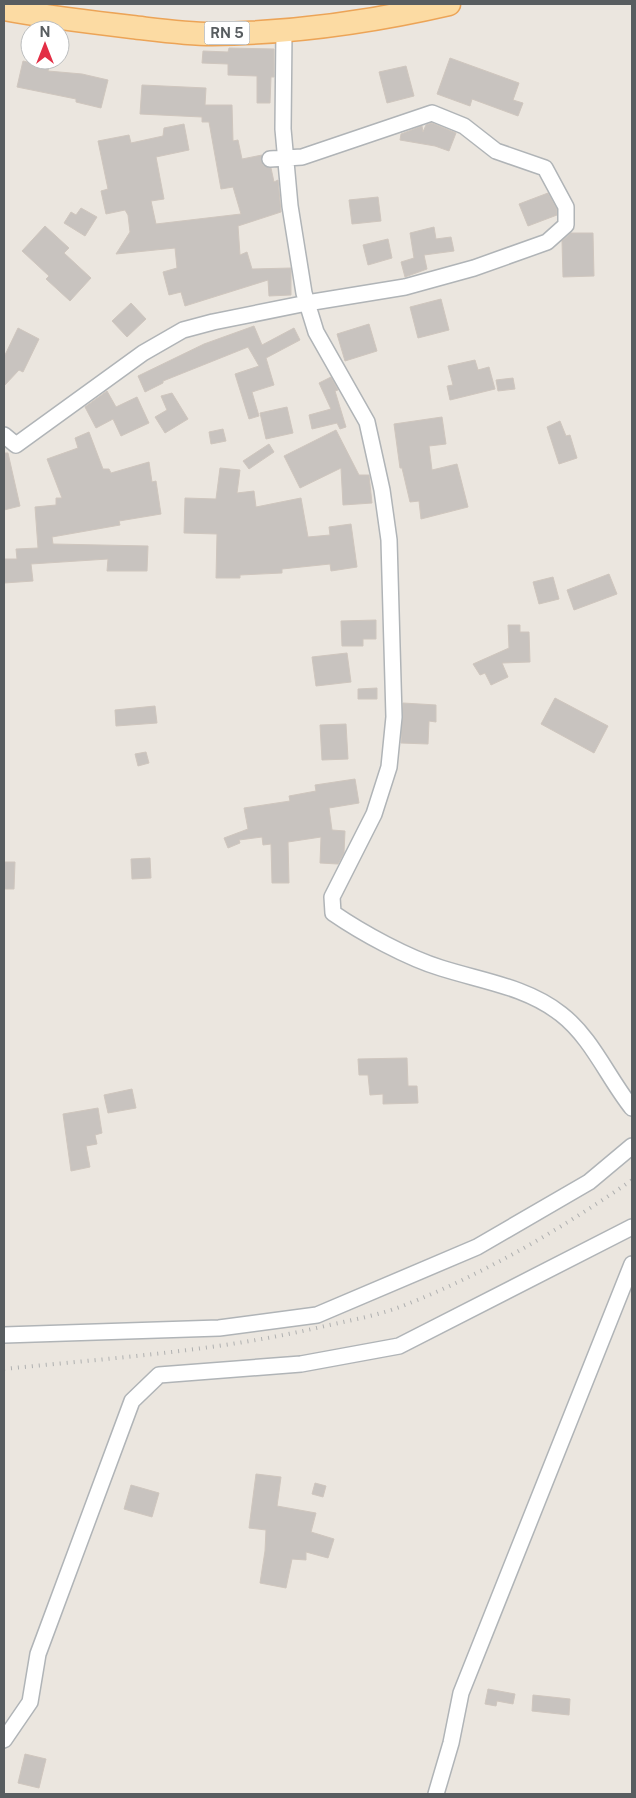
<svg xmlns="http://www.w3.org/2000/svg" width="636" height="1798" font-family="'Public Sans',sans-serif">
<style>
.building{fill:#c8c3bf;stroke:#cfc6be}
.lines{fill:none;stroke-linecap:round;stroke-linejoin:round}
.minor-casing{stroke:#b0b4b7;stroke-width:18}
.primary-casing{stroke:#eca457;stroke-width:25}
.minor{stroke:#fff;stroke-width:15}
.primary{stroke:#fcdba3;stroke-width:22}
.rail{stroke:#afb0b0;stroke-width:4;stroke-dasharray:1 6;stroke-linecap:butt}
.labels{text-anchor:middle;stroke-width:4.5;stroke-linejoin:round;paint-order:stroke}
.shield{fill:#fff;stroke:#8a8e90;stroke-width:1}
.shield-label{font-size:14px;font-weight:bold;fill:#585d60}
</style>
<rect width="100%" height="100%" fill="#ebe6df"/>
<path class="building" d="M229,48L274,49V77H271L270,103H257V76L228,75V64L202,63L203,51L228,52Z
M450,58L519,83L513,100L523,103L518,116L472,99L470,106L437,94Z
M23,61L49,67L48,71L82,74L108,80L101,108L76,102V99L17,87Z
M406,66L414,96L387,103L379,72Z
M142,85L206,88L205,105H232L233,141L238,140L242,159L262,155L263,165L271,168L274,182L278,180L281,212L238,226L240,255L247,252L252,269L291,268V295L269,296L268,280L185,306L181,292L169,295L163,272L177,268L175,248L116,254L130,232L128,215L125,210L106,214L101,191L108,189L98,141L129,135L131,143L163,136L164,128L184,124L189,150L156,157L164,199L151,201L156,224L241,214L233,187L221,189L209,122H202V117L140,114Z
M432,123L456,133L449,151L435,146L400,140L401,134L422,126L423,132L426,125Z
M548,193L557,209V215L528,226L519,204Z
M378,197L381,221L352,224L349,200Z
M81,208L97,217L85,236L64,223L71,212L76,215Z
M45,226L69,248L64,253L91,278L70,301L46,279L49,276L22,251Z
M434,227L436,239L451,237L454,251L424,255L427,269L405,277L401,262L414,258L410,233Z
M571,233H593L594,276L563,277L562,241Z
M388,239L392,258L368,265L363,245Z
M441,299L449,330L418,338L410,307Z
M131,303L146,319L127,337L112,321Z
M369,324L377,351L345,361L337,334Z
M254,326L262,345L294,328L300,340L266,358L274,385L252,392L259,416L249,419L235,374L259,366L248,347L163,381V383L145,392L138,376L204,344Z
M18,328L39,339L23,372L19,370L4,386V357Z
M475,360L478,370L489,367L495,389L450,400L447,386L453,385L448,366Z
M331,377L338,390L335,391L346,427L340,429L337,423L312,429L309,415L331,409L319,383Z
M513,378L515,389L498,391L496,380Z
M107,391L116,407L137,397L149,423L121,436L113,419L96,428L85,407Z
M172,393L188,419L165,433L155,417L167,410L161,396Z
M287,407L293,433L266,439L260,413Z
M442,417L446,444L429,446L432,470L457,464L468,507L421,519L419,501L410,502L402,468H400L394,424Z
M560,421L566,436L570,435L577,458L559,464L547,427Z
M223,429L226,441L211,444L209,432Z
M336,430L359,475H369L372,503L343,505L341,468L300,488L284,456Z
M89,432L103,469H109L111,473L149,462L152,482L156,481L161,514L119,521L120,525L52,537L53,544L148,546L147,571H107L108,559L31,564L33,581L4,583V559H17L16,549L38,548L35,507L56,505V498H62L47,459L78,448L75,438Z
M269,444L274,452L249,469L243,461Z
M4,453H8L20,506L4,510Z
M220,468L240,470L237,493L254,491L256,507L301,498L308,537L330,535L329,527L351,524L357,567L331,571L330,564L282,569V573L240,575V578H216L217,534L184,533L185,498L216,499Z
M609,574L617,594L574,610L567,590Z
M553,577L559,599L539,604L533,582Z
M376,620V639H363V646H342L341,621Z
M508,625H520V632H529L530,662L502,663L508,677L491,685L485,673L480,675L473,664L509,648Z
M347,653L351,682L316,686L312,657Z
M377,688V699H358V689Z
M555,698L608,726L594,753L541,724Z
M403,703L436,705V722L429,721L428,744L401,743Z
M155,706L157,723L116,726L115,710Z
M346,724L348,759L322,760L320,725Z
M146,752L149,763L138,766L135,754Z
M355,779L359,803L329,808L332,830L345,831L344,853L338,864L320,863L321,837L288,842L289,883H272L271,844L263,845L262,837L239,840L240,843L228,848L224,838L248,829L244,808L290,801L289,796L316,791L315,785Z
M150,858L151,878L132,879L131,859Z
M4,862H15L14,889H4Z
M407,1058L408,1086H417L418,1103L383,1104V1094L370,1095L368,1075H359L358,1059Z
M132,1089L136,1108L108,1113L104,1095Z
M98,1108L102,1133L95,1135L97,1144L86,1146L90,1167L71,1171L63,1114Z
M256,1474L281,1477L277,1506L316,1513L311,1532L334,1539L328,1558L306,1552V1560L292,1559L286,1588L260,1583L265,1551L266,1530L249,1528Z
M315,1483L326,1486L323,1497L312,1494Z
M131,1485L159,1493L152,1517L124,1509Z
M488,1689L515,1694L513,1704L497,1701L496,1706L485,1704Z
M533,1695L570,1699L569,1715L532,1711Z
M25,1754L46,1759L39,1788L18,1783Z"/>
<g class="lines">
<defs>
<path id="minor" d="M284,31L283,129L290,206L304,293L316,332L367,422L382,490L389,540L394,717L389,767L374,814L332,897L333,913C362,933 408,958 441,968C482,981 527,987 561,1014C592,1038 608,1078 632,1108
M4,435L16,445L143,353L183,330L213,322L307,303L405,287L474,268L547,242L566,225V207L545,168L496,151L464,126L432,113L302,157L270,159
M4,1335L219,1328L317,1315L477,1247L589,1182L632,1146
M4,1740L30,1702L38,1654L132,1401L159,1375L301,1364L399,1346L632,1227
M436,1794L451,1743L461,1693L632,1264"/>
<path id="primary" d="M4,9C46,17 89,22 132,27C158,30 186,34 212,34C292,33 371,22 449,4"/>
</defs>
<use href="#minor" class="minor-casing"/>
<use href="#primary" class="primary-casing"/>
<use href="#minor" class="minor"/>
<use href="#primary" class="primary"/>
<path class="rail" d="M4,1369C111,1358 220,1351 325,1326C352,1320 380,1315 405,1305C486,1273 561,1229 632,1180"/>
</g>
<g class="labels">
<rect class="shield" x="204.5" y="21.5" width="45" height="23" rx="4"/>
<g class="shield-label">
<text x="227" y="38">RN 5</text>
</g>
</g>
<rect width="636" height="1798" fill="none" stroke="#585d60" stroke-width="10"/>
<g transform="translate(45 45)"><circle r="24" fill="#ffffff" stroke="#bcbebf"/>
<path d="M0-4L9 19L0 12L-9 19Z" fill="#e32e45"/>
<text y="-8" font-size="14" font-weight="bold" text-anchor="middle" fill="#585d60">N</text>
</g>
</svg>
